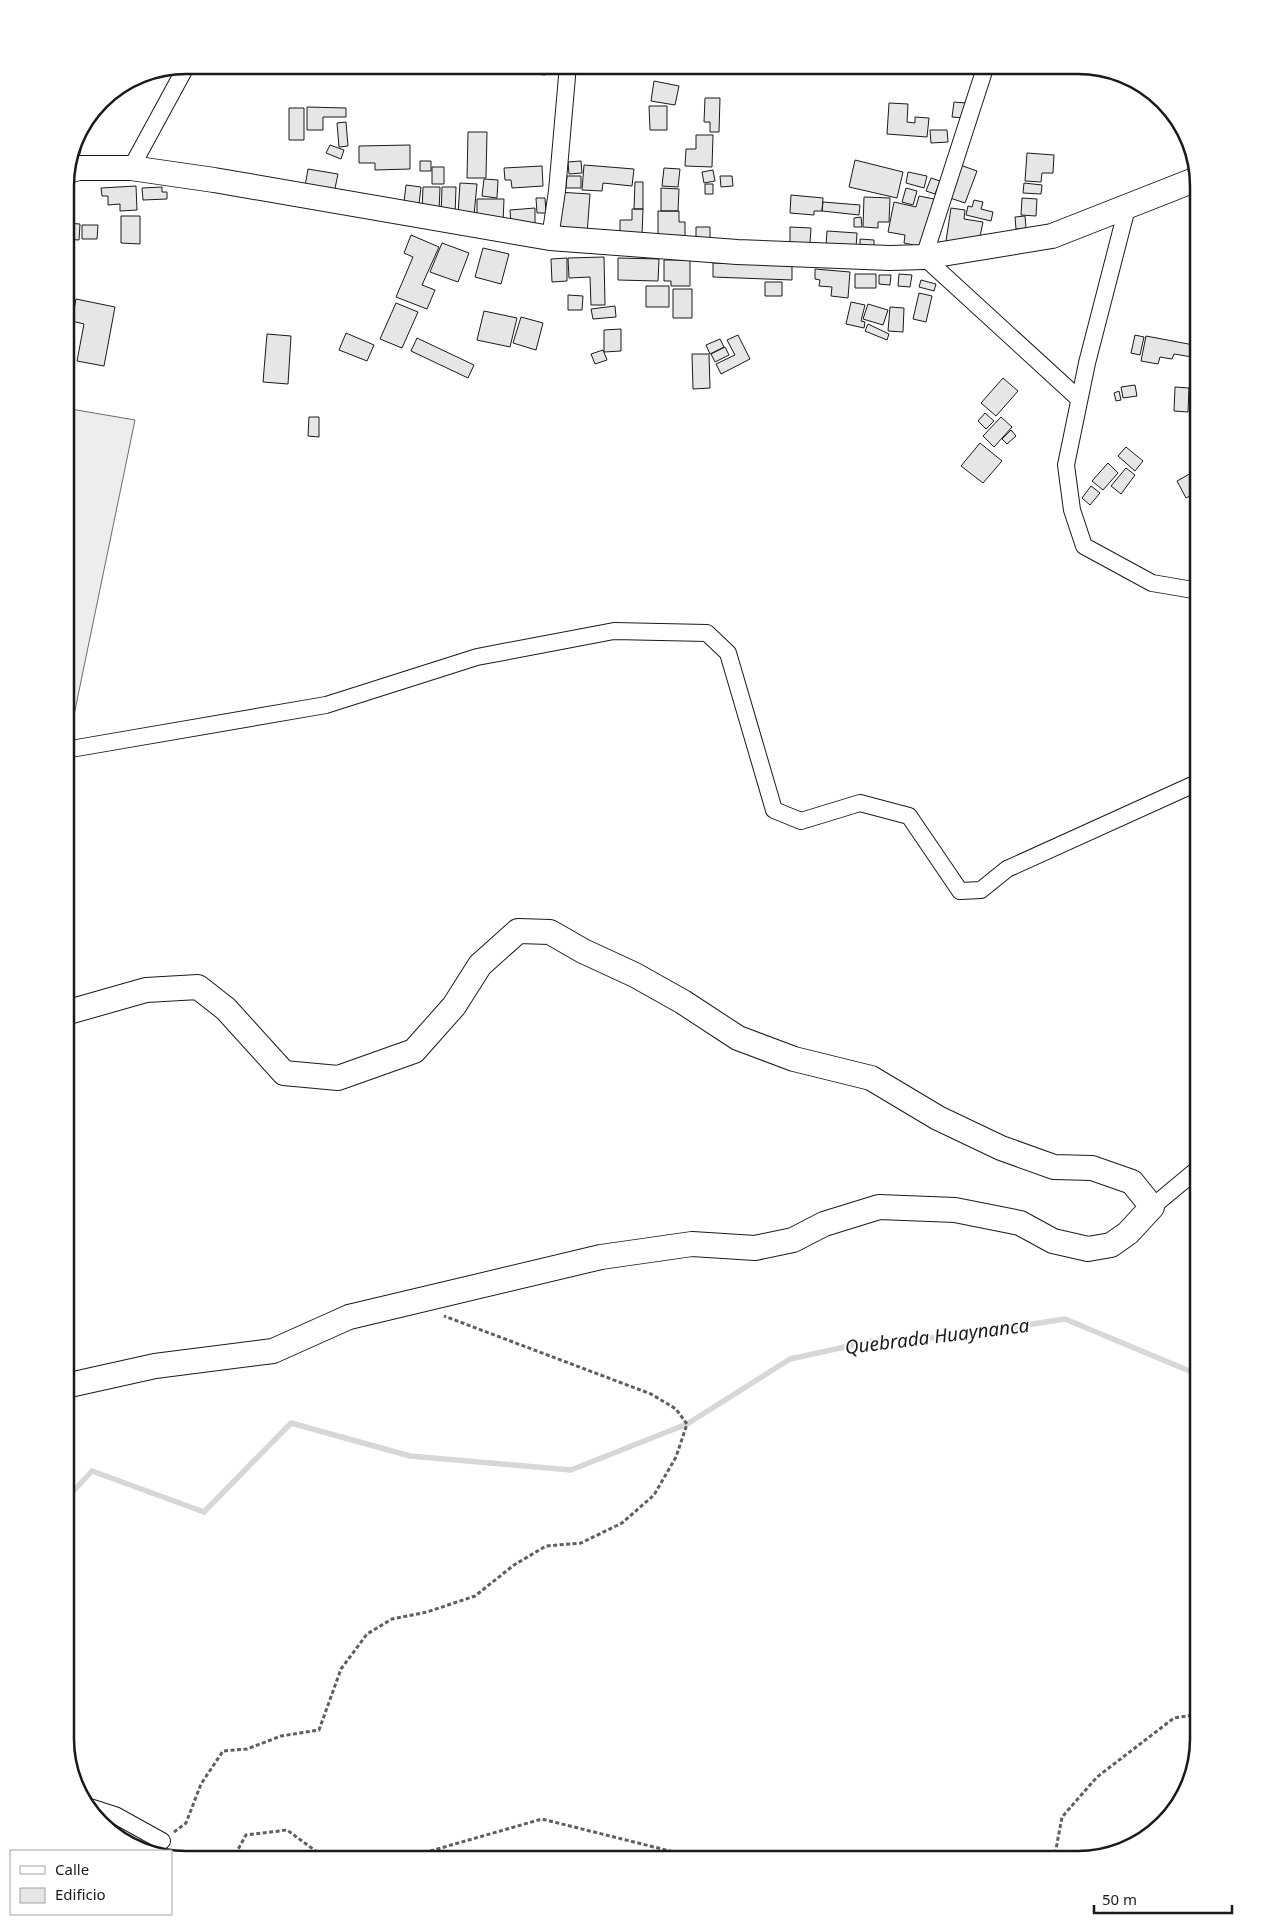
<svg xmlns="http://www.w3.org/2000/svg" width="1264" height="1925" font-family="'Noto Sans',sans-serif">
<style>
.built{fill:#ededed;stroke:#6a6a6a}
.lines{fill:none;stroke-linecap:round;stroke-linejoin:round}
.stream{stroke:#d7d7d7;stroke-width:5.5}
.building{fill:#e6e6e6;stroke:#1a1a1a}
.street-casing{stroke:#1a1a1a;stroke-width:18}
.secondary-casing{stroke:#1a1a1a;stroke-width:26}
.path{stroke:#5f5f5f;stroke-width:3;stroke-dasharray:4 2.5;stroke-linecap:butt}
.street{stroke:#fff;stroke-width:16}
.secondary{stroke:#fff;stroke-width:24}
.labels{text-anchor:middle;stroke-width:4;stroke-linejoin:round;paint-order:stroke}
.water-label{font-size:19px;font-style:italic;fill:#1a1a1a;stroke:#fff}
.rim{fill:none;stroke:#1a1a1a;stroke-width:2.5}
</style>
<rect width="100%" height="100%" fill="#fff"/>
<path class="built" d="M65,408L135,420L68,744L65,743Z"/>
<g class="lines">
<path class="stream" d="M65,1500L92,1471L204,1512L291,1423L410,1456L571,1470L687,1424L790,1359L872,1341L949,1337L1065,1319L1199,1375"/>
</g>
<path class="building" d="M511,65H546L545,75L510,71Z
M654,81L679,86L675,105L651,101Z
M705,98H720L719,132H710V122H704Z
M954,102L966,103L965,118L952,117Z
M889,103L908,104L907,122L915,123V117L929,118L927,137L887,134Z
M649,106H667V130H650Z
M307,107L346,108V117H323V130H307Z
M289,108H304V140H289Z
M346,122L348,146L339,147L337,123Z
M930,130H947L948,142L931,143Z
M468,132H487L486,178H467Z
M696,135H713L712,167L685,166L686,149H696Z
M330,145L344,150L341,159L326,153Z
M410,145V169L375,170V163H359V146Z
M72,147L81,150L77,163L69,161Z
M1027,153L1054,155L1053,173H1042L1041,182L1025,181Z
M855,160L903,172L897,198L849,187Z
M420,161H431V171H420Z
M581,161L582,173L569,174L568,162Z
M584,165L634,169L632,186L603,183L602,191L582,190Z
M960,165L977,171L965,203L947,197Z
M542,166L543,186L512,188L511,180H505L504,168Z
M432,167H444V184H432Z
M664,168L680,169L678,187L662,186Z
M308,169L338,174L333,198L304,192Z
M713,170L715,181L704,183L702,172Z
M908,172L927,176L924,188L906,183Z
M567,176H581V188H566Z
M720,176H732L733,186L721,187Z
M931,178L940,181L935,194L926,191Z
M484,179L498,180L497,198L482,196Z
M635,182H643V209H634Z
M460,183L477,184L474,215L458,214Z
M1024,183L1042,185L1041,194L1023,193Z
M705,184H713V194H705Z
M406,185L421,187L418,213L403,211Z
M136,186L137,210L120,211V204L108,205V196H102L101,188Z
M162,187V192H167V199L143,200L142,188Z
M423,187H440L439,212H422Z
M442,187H456L455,215H441Z
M661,188L679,189L678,211H661Z
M906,188L917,191L913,205L902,202Z
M557,192L590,194L587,234L554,231Z
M791,195L823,198L822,211H814V215L790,213Z
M919,196L934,199L923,247L904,243L905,235L888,232L894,202L916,207Z
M864,197L890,198L889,222H878V228L863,227Z
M536,198H545L546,213H537Z
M1022,198L1037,199L1036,216L1021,215Z
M477,199H504L503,223L477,222Z
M974,200L983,202L981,209L993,212L991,221L966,215L968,206L972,207Z
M823,202L860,205L859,215L822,211Z
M535,208V224L511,225L510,210Z
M951,208L965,210L964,219L983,222L978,246L946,241Z
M632,209H643L642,236H620V220H632Z
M658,211H679V222H685V242H658Z
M121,216H140V244L121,243Z
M1025,216L1026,228L1016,229L1015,217Z
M861,217L862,227H854V218Z
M65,223L80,224L79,240L65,239Z
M82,225H98L97,239H82Z
M696,227H710V240H696Z
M790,227L811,228L810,243H790Z
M827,231L857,233L856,248L826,246Z
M411,235L439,247L422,285L435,290L427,309L396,297L413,257L404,253Z
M860,239L874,240V252H860Z
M442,243L469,253L458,282L430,272Z
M483,248L509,254L501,284L475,277Z
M604,257L605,305H591L590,277L569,278L568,258Z
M567,258V281L552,282L551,259Z
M618,258L659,259L658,281L618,280Z
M664,260H690V286H671V281H664Z
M713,263L792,265V280L713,277Z
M815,269L850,272L848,298L831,296L832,287L819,286L820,280L815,279Z
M855,274H876V288H855Z
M899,274L912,275L910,287L898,286Z
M879,275H891L890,285L879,284Z
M921,280L936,284L934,291L919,287Z
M765,282H782V296H765Z
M646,286H669V307H646Z
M673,289H692V318H673Z
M919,293L932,296L926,322L913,319Z
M568,295L583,296L582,310H568Z
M76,299L115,307L104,366L77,361L84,324L72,321Z
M851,302L865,305L861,321L865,322L864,328L846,324Z
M396,303L418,312L402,348L380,339Z
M868,304L888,310L883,325L863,319Z
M615,306L616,317L593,319L591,309Z
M890,307L904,308L903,332L888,331Z
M484,311L517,318L510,347L477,340Z
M521,317L543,323L536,350L513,343Z
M868,324L889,334L887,340L865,331Z
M621,329V351L604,352V330Z
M346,333L374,345L367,361L339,350Z
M267,334L291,336L288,384L263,382Z
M738,335L750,359L721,374L716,364L735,355L727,340Z
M1135,335L1144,337L1140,355L1131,353Z
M1146,336L1199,346L1198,358L1174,354L1172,359L1160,357L1158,364L1141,361Z
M417,338L474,365L468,378L411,351Z
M720,339L724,347L710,354L706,345Z
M725,347L729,355L715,362L711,354Z
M603,350L607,360L595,364L591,354Z
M692,354H709L710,388L693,389Z
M1003,378L1018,391L996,416L981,403Z
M1135,385L1137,396L1123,398L1121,387Z
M1175,387L1189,388L1188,412L1174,411Z
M1119,391L1121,400L1116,401L1114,393Z
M985,413L994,421L986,429L978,421Z
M309,417H319V437L308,436Z
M1001,417L1012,427L994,447L983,436Z
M1011,430L1016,436L1007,444L1002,439Z
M980,443L1002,461L983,483L961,466Z
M1126,447L1143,461L1135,471L1118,456Z
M1108,463L1118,473L1103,490L1092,481Z
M1126,468L1135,475L1121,494L1111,486Z
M1193,472L1199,481L1196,483L1199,491L1186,498L1177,481Z
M1091,486L1100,493L1090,505L1082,498Z"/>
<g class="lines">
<defs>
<path id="street" d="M986,65L924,257L1079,399
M131,168L187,65
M1127,208L1087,363L1066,465L1072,510L1084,546L1152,583L1199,591
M550,238L557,191L568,65
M65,750L326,705L477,657L614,631L707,633L728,653L774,810L801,821L860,803L909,816L960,891L981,890L1007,869L1199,782
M1152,1207L1199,1168
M90,1807L115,1815L162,1841"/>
<path id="secondary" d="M67,171L79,168H131L214,180L550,238L737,252L890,258L924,257L1052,236L1197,179
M65,1386L155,1366L273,1351L349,1317L601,1257L692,1244L755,1248L793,1240L824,1224L879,1207L955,1210L1020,1223L1053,1241L1088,1249L1111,1245L1128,1233L1152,1207L1132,1182L1092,1168L1054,1167L1001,1148L938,1118L871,1078L794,1059L738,1038L683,1002L635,975L583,951L550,932L518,931L480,965L454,1006L414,1051L338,1078L284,1073L226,1009L198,987L146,990L65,1013"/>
</defs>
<use href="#street" class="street-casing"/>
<use href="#secondary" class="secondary-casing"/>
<path class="path" d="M174,1832L186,1823L201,1784L223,1751L247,1749L281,1736L319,1730L341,1669L367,1634L392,1619L427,1612L475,1596L514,1565L546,1546L581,1543L622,1523L654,1495L676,1457L687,1424L676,1409L651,1394L444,1316
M172,1853L178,1860
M232,1860L246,1835L287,1830L328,1860
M399,1860L542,1819L706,1860
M1054,1860L1062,1817L1097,1777L1174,1718L1199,1714"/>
<use href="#street" class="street"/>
<use href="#secondary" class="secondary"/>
</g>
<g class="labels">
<g class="water-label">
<text transform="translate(937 1336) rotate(-7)" y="7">Quebrada Huaynanca</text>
</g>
</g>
<path d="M0 0H1264V1925H0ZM186 74H1078A112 112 0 0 1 1190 186V1739A112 112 0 0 1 1078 1851H186A112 112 0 0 1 74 1739V186A112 112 0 0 1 186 74Z" fill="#fff" fill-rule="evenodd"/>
<path class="rim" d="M186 74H1078A112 112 0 0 1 1190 186V1739A112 112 0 0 1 1078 1851H186A112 112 0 0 1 74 1739V186A112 112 0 0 1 186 74Z"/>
<rect x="10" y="1850" width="162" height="65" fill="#ffffff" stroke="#a3a3a3"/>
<rect x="20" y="1866" width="25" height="8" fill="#ffffff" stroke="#a3a3a3"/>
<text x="55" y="1875" font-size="15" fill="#1a1a1a">Calle</text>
<rect x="20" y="1888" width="25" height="15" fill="#e6e6e6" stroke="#a3a3a3"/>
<text x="55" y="1900" font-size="15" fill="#1a1a1a">Edificio</text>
<path d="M1094 1905v8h138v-8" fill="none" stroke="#1a1a1a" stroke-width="2.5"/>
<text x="1102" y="1905" font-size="15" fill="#1a1a1a" stroke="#ffffff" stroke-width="4" paint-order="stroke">50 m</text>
</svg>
